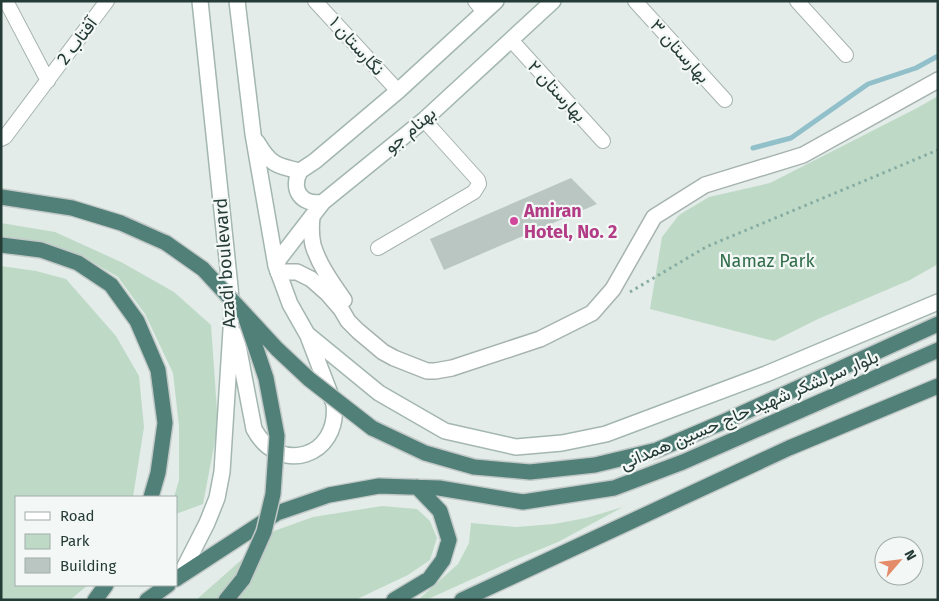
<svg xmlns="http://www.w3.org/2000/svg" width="939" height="601" font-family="'Fira Sans',Vazirmatn,sans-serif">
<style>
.green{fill:#bedac7}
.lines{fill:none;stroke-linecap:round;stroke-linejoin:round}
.stream{stroke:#91c0cb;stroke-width:5}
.building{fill:#b9c6c1}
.minor-casing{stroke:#a6b3af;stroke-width:16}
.tertiary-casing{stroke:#a6b3af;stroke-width:18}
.secondary-casing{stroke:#a3b6b0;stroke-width:18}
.trunk-casing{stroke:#c2c8c7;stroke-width:18}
.path{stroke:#87aca2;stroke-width:3;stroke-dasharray:2.5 4;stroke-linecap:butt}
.minor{stroke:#fff;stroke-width:14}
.tertiary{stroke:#fff;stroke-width:15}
.secondary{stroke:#fff;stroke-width:15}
.trunk{stroke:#508077;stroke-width:15}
.trunk-bridge-casing{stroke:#c2c8c7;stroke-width:18;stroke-linecap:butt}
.trunk-bridge{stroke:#508077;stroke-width:15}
.hotel-dot{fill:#d1479c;stroke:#f3f8f6;stroke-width:2}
.labels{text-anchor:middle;stroke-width:4.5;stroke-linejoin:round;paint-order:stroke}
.street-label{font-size:18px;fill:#253b36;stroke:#f3f8f6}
.hotel-label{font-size:18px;font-weight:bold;fill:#b23c85;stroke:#f3f8f6;text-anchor:start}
.park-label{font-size:18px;fill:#336e4c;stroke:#f3f8f6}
</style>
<rect width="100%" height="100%" fill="#e3ece8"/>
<path class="green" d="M938,96V264L910,280L818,319L774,341L650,309L662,237L679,215L709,197L770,183L917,108Z
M1,223L55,232L121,262L174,292L211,325L218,425L203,504L176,514V497H174L179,480V426L173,373L145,314L118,277L84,257L44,242L1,236Z
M1,266L36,271L66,279L116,336L139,376L144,427L133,497H16V585H88L70,600H1Z
M382,506L417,509L430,521L437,538L430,560L408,575L355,600H196L274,531L313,517Z
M623,507L558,542L512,561L426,600H418L458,564L469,543L471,523L516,527L554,524L586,518Z"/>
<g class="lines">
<path class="stream" d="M753,148L791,138L868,84L916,68L938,56"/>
</g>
<path class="building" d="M571,178L597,204L444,270L430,239Z"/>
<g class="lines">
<defs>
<path id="minor" d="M6,1L48,81
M315,1L398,91
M475,1L484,12
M635,1L725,100
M797,1L846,55
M511,40L603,141
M1,139L5,137L107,1
M378,248L474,192L479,184L478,180L424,120"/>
<path id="tertiary" d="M312,217C311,226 311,236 313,245C319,265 332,283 344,300
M278,272H297L311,279L328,294L341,309L348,321L358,331L383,352L394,358L427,371H435L452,368L540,339L592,313L613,289L654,217L705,185L803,155L938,80"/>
<path id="secondary" d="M237,1L253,134L276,266L290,304L307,334L379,393L445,431L516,447L562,443L606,434L766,374L938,302
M257,142C270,164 276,166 300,171L315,161L398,91L496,1
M300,171C290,190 302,206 323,202
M276,266L279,259L323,202L424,120L553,1
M236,335L254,429C279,476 340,457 334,404L308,336
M180,576L207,523L217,498L222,472L232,314L230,287L200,1"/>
<path id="trunk" d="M1,197L72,208L121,223L166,243
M1,245L41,250L78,263L111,285L137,321L158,370L165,423L158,473L151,497
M372,428L425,453L474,467L530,472L595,465L657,450L723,422L938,324
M176,579L277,513L329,495L379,486L439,488L523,502L614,488L683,462L938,350
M95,600L106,585
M147,600L168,585
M226,600L243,579
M394,600L429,579L443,560L449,540L440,511L417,487
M462,600L789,448L938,386"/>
</defs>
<use href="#minor" class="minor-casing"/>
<use href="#tertiary" class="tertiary-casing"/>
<use href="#secondary" class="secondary-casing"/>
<use href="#trunk" class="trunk-casing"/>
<path class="path" d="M630,292L706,247L938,150"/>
<use href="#minor" class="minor"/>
<use href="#tertiary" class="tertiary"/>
<use href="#secondary" class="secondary"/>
<use href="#trunk" class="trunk"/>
<defs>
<path id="trunk-bridge" d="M166,243L203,269L277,349L309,379L372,428
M243,579L264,532L273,494L277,436L266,378L246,319"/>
</defs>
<use href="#trunk-bridge" class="trunk-bridge-casing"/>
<use href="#trunk-bridge" class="trunk-bridge"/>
</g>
<circle class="hotel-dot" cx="514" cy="221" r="5"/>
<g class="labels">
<g class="street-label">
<text transform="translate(77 41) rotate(-53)" y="6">آفتاب 2</text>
<text transform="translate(357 46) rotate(48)" y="6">نگارستان ۱</text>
<text transform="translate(680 51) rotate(48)" y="6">بهارستان ۳</text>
<text transform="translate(557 91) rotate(47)" y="6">بهارستان ۲</text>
<text transform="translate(410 130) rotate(-40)" y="6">بهنام جو</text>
<text transform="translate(225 263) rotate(-94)" y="6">Azadi boulevard</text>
<text transform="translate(749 410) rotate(-23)" y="6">بلوار سرلشکر شهید حاج حسین همدانی</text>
</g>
<g class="hotel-label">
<text x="524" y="217">Amiran<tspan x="524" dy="21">Hotel, No. 2</tspan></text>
</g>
<g class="park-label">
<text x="767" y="267">Namaz Park</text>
</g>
</g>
<rect width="939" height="601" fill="none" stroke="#253b36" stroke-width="5"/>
<rect x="15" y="496" width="162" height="90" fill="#f3f8f6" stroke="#a1aca9"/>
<rect x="25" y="512" width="25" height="8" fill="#ffffff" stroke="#a1aca9"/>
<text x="60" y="521" font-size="15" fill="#253b36">Road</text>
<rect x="25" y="534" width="25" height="15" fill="#bedac7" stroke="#a1aca9"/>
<text x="60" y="546" font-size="15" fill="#253b36">Park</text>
<rect x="25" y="558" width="25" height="15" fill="#b9c6c1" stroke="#a1aca9"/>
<text x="60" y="571" font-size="15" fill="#253b36">Building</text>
<g transform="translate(899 561) rotate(62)"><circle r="24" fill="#f3f8f6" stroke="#a1aca9"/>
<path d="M0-4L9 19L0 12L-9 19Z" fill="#e48c69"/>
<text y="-8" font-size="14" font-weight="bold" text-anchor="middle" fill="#253b36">N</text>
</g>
</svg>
